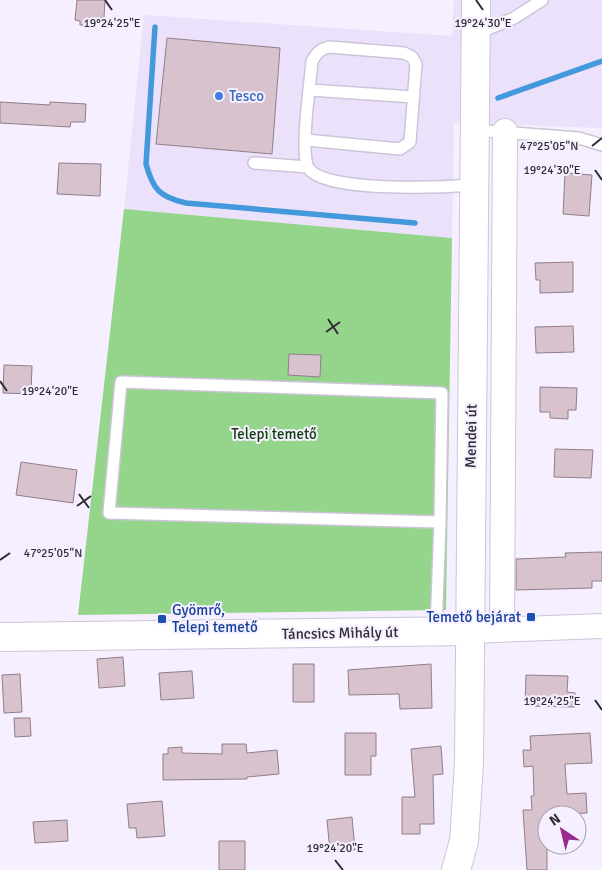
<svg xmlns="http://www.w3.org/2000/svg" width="602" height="870" font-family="Signika,sans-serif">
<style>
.built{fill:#ebe1fb}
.green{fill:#95d58b}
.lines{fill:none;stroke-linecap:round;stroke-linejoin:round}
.stream{stroke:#4499dc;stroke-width:5.5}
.building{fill:#d7c2cd;stroke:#917e88}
.service-casing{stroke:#ccc5d8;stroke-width:14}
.minor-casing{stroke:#ccc5d8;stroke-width:26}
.tertiary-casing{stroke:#ccc5d8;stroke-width:30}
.secondary-casing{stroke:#ccc5d8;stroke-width:30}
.service{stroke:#fff;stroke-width:11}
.minor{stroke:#fff;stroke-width:24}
.tertiary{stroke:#fff;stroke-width:28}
.secondary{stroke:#fff;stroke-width:28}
.ticks{fill:none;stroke:#2f2c34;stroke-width:2}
.shop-dot{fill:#3f7fe0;stroke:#f5efff;stroke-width:2}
.transit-dot{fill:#1a4fb4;stroke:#f5efff;stroke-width:2}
.labels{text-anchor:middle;stroke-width:4;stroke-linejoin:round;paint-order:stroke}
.shop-label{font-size:15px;fill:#366cbe;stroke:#f5efff;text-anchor:start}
.park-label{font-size:15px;fill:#0f3e09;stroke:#f5efff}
.street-label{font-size:15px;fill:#2f2c34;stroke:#f5efff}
.transit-label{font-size:15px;fill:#164399;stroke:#f5efff;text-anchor:start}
.ticks-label{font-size:12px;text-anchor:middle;fill:#2f2c34;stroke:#f5efff;stroke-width:4;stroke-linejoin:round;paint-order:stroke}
</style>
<rect width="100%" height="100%" fill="#f5efff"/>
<path class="built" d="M454,0H602V128L454,123L452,238L124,209L144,15L452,36Z"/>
<path class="green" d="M124,209L452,238L446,610L78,615Z"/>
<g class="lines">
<path class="stream" d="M155,27L146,164C153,190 160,197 186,203L415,223
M498,98L602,61"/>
</g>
<path class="building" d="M77,0H105L104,18H96V26L80,25V21L75,20Z
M167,38L280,48L272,154L156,144Z
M0,102L50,105V102L86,104L85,122H71L70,127L0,123Z
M59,163L101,164L100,196L57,194Z
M565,173L592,175L589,216L563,214Z
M573,262V292L540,293V280H536L535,263Z
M573,326L574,352L536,353L535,327Z
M289,354L321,355L320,377L288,375Z
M4,365L32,366L31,394L3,393Z
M540,387L577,388L576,410H568V419L550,418V412H540Z
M555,449L593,450L591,478L554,477Z
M21,462L77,470L73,503L16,495Z
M602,552V581H592V588L516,590V559L566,557L565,553Z
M123,657L125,686L99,688L97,659Z
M293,664H314V702H293Z
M431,664L432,708L400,709L399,694L349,695L348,670Z
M192,671L194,698L161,700L159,673Z
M20,674L22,712L4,713L2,675Z
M526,675L568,676L567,692L575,693V707L525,706Z
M14,718H30L31,736L15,737Z
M345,733H376V756H371V775H345Z
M590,733L592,763L565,764L567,794L586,793L587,813L547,815V870H527L523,810H532L531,796H534L533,766L524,767L523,750H531L530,736Z
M222,744H246L247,753L277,750L279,774L247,777V779L163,780V754H168V748L182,747V753L222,754Z
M441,746L443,774L433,775L434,824H420V834H402V797H415L411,749Z
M162,801L165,836L137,838L136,828H129L127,804Z
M352,817L355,850L330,852L327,820Z
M67,820L68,841L35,843L33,822Z
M219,841H245V870H219Z"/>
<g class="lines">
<defs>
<path id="service" d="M476,34L514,18L542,0
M310,90L414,97
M474,130L579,138L602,145
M306,140L400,149L410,142L416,64L412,57L404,53L329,47C320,49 317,53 312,61C310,85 301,145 307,165C315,194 447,187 473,185
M254,163L308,167
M436,631L440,522L442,393L121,382L109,513L440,522"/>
<path id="minor" d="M502,630L505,131
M469,631L602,626"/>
<path id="tertiary" d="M0,637L469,631"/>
<path id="secondary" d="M456,870L464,841L469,763L476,0"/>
</defs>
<use href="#service" class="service-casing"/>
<use href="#minor" class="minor-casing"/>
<use href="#tertiary" class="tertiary-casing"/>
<use href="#secondary" class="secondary-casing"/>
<use href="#service" class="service"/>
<use href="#minor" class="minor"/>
<use href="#tertiary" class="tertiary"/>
<use href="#secondary" class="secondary"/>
</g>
<path class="ticks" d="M105,0L112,10M476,0L483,10M592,146L602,138M595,170L602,180M328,319L338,334M326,332L340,322M0,381L7,391M79,494L89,508M77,506L91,496M0,560L10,553M595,700L602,710M335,860L343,870"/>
<circle class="shop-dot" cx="219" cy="96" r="5"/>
<g class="transit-dot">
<rect x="526" y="612" width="10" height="10" rx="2.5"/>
<rect x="157" y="614" width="10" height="10" rx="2.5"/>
</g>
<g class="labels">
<g class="shop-label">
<text x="229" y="101">Tesco</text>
</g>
<g class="park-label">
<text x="274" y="439">Telepi temető</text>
</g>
<g class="street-label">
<text transform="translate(471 436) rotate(-89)" y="5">Mendei út</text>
<text transform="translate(340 633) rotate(-1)" y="5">Táncsics Mihály út</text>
</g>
<g class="transit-label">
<text x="172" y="615">Gyömrő,<tspan x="172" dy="17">Telepi temető</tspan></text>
<text x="521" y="622" text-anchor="end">Temető bejárat</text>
</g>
</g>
<g class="ticks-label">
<text x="483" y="27">19°24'30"E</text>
<text x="112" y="27">19°24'25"E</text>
<text x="549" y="150">47°25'05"N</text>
<text x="552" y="174">19°24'30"E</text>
<text x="50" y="395">19°24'20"E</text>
<text x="53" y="557">47°25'05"N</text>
<text x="552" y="705">19°24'25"E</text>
<text x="335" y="852">19°24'20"E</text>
</g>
<g transform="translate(562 830) rotate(325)"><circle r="24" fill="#f5efff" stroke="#a6a1ae"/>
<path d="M0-4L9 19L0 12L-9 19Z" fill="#982b8c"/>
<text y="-8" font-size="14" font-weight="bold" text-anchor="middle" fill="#2f2c34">N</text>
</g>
</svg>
